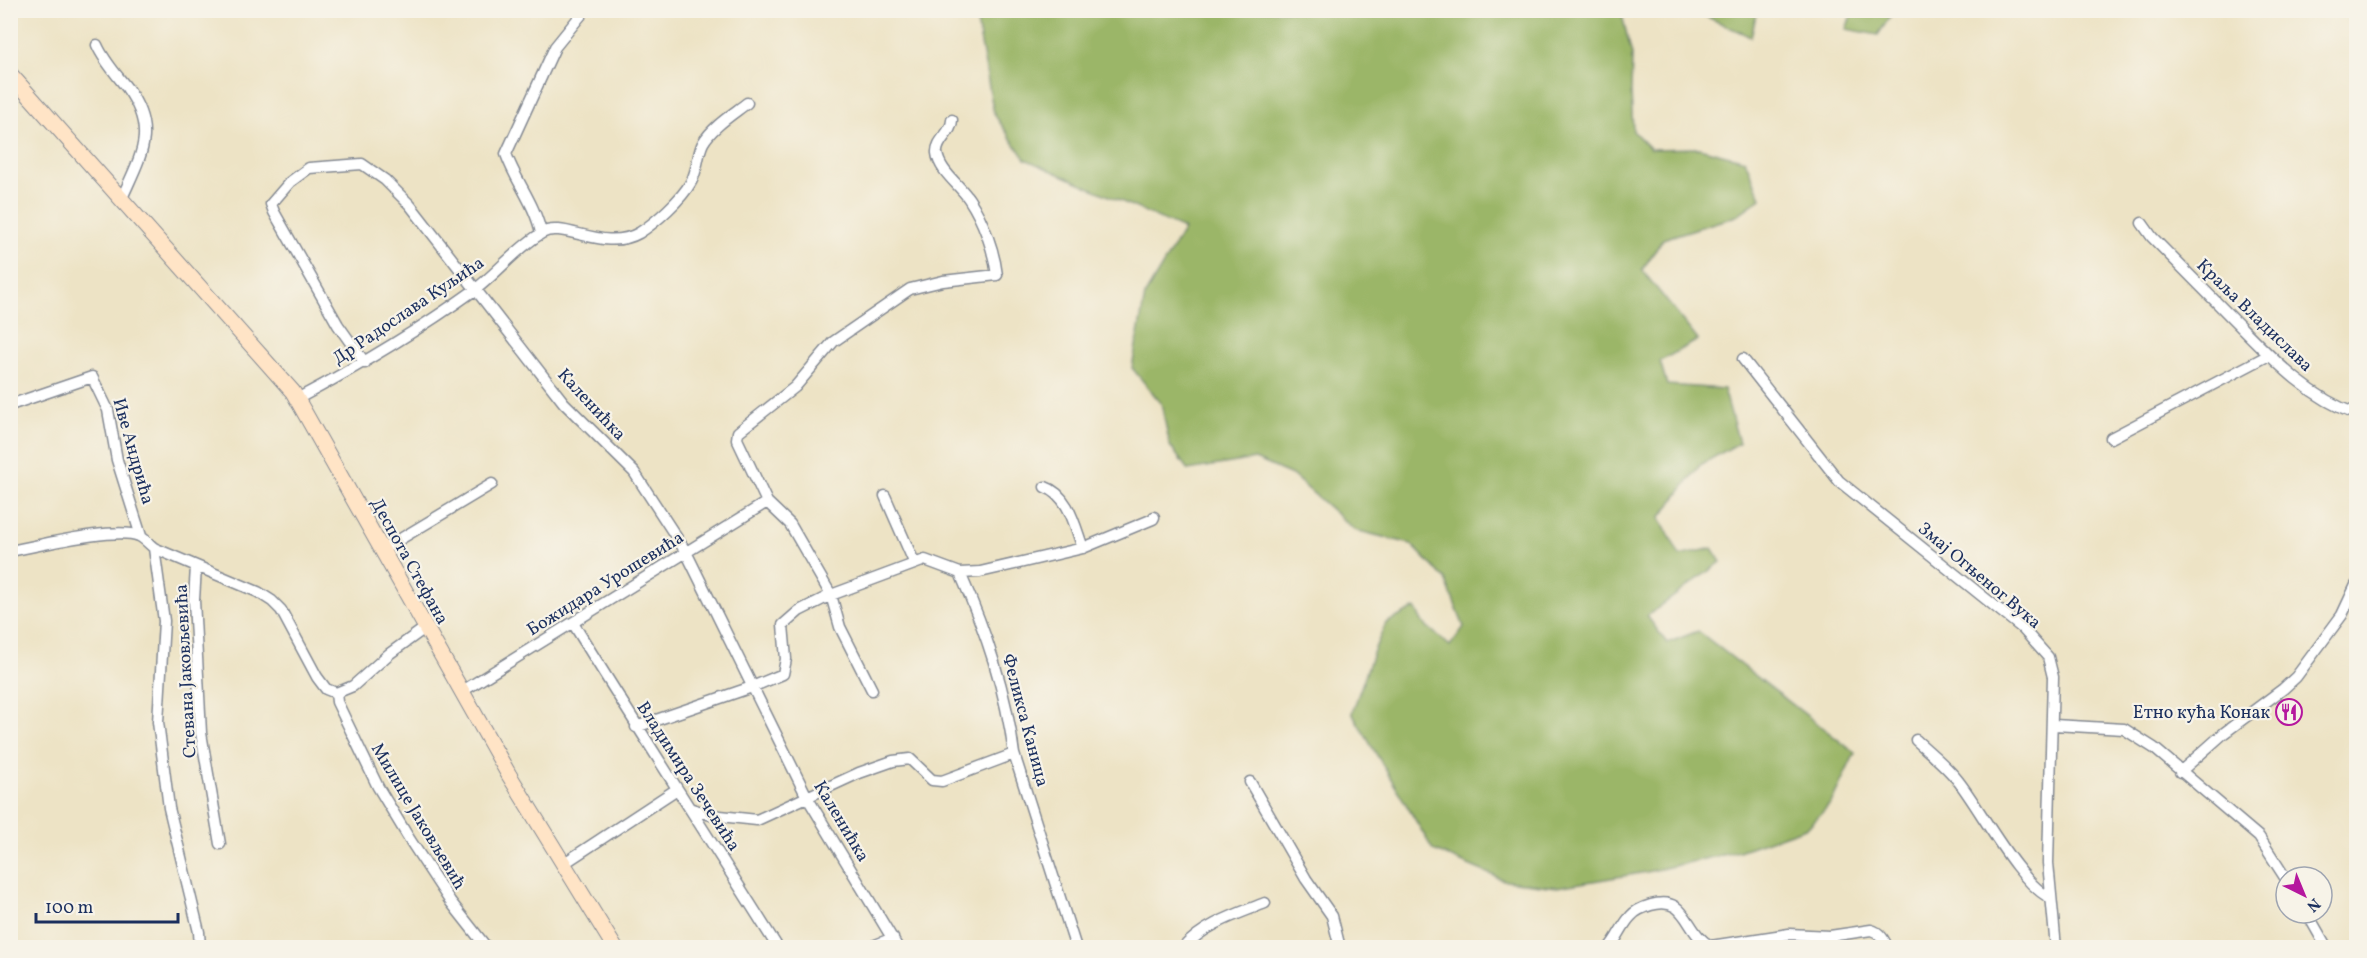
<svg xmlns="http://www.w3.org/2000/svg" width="2367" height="958" font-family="Vollkorn,serif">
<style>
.forest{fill:#9bb667;stroke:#5b7262;stroke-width:1.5}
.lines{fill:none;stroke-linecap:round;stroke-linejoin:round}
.minor-casing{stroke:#848992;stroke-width:13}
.secondary-casing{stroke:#848992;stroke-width:17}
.minor{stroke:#fff;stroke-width:10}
.secondary{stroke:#ffe4c6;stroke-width:15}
.labels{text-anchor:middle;stroke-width:4.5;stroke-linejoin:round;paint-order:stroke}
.street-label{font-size:18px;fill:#1b2f5e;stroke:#f7f3e8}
.poi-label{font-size:18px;fill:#1b2f5e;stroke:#f7f3e8;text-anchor:end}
</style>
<rect width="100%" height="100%" fill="#f7f3e8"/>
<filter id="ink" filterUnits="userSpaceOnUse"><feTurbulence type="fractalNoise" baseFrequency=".0167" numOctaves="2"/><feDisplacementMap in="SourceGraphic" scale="12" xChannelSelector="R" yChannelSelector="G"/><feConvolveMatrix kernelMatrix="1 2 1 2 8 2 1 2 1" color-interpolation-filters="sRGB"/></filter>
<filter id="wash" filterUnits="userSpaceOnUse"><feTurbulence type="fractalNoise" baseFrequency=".008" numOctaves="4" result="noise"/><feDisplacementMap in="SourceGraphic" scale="24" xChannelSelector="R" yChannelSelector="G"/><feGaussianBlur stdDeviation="1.35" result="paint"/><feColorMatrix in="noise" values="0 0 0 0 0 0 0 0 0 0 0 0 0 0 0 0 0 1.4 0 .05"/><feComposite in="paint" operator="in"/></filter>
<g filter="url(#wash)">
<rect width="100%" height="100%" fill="#ede3c5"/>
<path class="forest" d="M985,10L1621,11L1632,55L1631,92L1633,131L1651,149L1699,148L1745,160L1761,198L1736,216L1663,239L1642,270L1698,340L1660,361L1667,385L1724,389L1739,443L1700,465L1660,518L1680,556L1712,548L1721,562L1647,616L1667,643L1698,631L1855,753L1831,803L1808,827L1739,851L1647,872L1557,887L1506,881L1433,850L1352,713L1373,653L1386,623L1415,608L1423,623L1450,646L1464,627L1445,579L1411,544L1355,530L1292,475L1255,459L1188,470L1170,446L1161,403L1132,368L1145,295L1184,229L1025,159L994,114L977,22Z
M1694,11L1757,10V11L1751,37Z
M1853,11V10L1894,11L1878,35L1846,29Z"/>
</g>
<g filter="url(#ink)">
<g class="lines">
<defs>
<path id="minor" d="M97,45C104,61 116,74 127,88C158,131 141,155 122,198
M2142,223L2152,237C2179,264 2206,292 2233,319C2270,356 2307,397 2356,414
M541,233C535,204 516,182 506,154L555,47L585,10
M1743,359L1839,481L2022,628L2048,657L2053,677L2048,863L2056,948
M365,363L338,325L274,212L271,204L290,182L309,168L362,164L385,180L410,205L564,403L634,472L686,552L807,797L898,948
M297,399C359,366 419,330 476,289C498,272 518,247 542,233C563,220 604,253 639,233C655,223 682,199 691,182C698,170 697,155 703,143C712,127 733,114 747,103
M10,405L92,377L108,410L117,460L141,536
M2111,438L2269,355
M1045,487C1069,495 1075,527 1083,548
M885,496L914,562
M154,548L164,621L158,722L169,808L199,932L200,948
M382,550L492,484
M10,551C38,546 116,526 139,536C144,538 149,544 154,548L258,592L272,601L281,610L317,677L326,689L336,693L353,686L389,654L425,628
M196,567L194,600L201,733L220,844
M960,573C986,632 1006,690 1014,754L1076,948
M573,623C640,732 710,839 778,948
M872,690L840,627L831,595L790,524L767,502L737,439L738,432L795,387L833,342L910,289L943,281L997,275C994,250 983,220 969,199C960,185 939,171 937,153C936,140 952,133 952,120
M461,692L767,502
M336,693L337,702L378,787L410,840L450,901L487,948
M2054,725L2124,729L2154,748L2259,837L2286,879
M636,727L752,687L783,674L786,659L783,625L799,611L831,595L925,560L960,573L980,572L1083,548L1153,519L1154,517
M1916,740C1930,753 1947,766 1959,782C1981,810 2020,885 2051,898
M2180,772L2224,733L2283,689L2296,677L2342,615L2356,585
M1250,782L1306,879L1332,916L1340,948
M692,809L711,815L757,820L859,773L893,761L910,759L932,780L942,781L1014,754
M563,864L677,789
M2307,913L2327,948
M868,948L893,938
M1183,948C1205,924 1235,915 1265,903
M1609,948C1618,938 1622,925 1631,916C1636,910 1644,907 1651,905C1688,894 1685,934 1711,946L1789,934L1830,936L1871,930C1880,932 1884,940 1888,948"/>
<path id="secondary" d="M10,74L293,392L509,775L615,948"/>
</defs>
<use href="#minor" class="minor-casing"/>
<use href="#secondary" class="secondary-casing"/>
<use href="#minor" class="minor"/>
<use href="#secondary" class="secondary"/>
</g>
</g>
<defs>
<symbol id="restaurant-ring" viewBox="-11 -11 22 22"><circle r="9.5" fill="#f7f3e8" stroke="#b5179e" stroke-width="1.5"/><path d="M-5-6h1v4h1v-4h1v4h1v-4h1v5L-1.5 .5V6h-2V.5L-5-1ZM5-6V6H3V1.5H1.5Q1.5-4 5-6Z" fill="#b5179e"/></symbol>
</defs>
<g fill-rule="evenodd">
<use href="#restaurant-ring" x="2274" y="697" width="30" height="30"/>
</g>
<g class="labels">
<g class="street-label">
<text transform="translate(408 310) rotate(-34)" y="6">Др Радослава Куљића</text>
<text transform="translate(2255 315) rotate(44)" y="6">Краља Владислава</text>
<text transform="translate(592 404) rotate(47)" y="6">Каленићка</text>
<text transform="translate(134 451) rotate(74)" y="6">Иве Андрића</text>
<text transform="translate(410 561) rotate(61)" y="6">Деспота Стефана</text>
<text transform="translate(1980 575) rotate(40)" y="6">Змај Огњеног Вука</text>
<text transform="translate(605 583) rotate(-32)" y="6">Божидара Урошевића</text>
<text transform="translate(185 671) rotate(-93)" y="6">Стевана Јаковљевића</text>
<text transform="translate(1026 720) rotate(75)" y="6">Феликса Каница</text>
<text transform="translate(689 776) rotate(57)" y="6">Владимира Зечевића</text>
<text transform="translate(419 816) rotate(59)" y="6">Милице Јаковљевић</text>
<text transform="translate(842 821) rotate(59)" y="6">Каленићка</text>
</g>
<g class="poi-label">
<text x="2270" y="718">Етно кућа Конак</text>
</g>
</g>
<rect width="2367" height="958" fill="none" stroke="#f7f3e8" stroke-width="36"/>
<g transform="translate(2304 895) rotate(137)"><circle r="28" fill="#f7f3e8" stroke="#9fa5b1" stroke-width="1.5"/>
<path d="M0-4.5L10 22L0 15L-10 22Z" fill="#b5179e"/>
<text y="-9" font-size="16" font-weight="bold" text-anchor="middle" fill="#1b2f5e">N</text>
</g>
<path d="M36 913v9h142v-9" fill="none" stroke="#1b2f5e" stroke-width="3"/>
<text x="45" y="913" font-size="18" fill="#1b2f5e" stroke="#f7f3e8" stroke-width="4.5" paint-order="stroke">100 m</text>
</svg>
